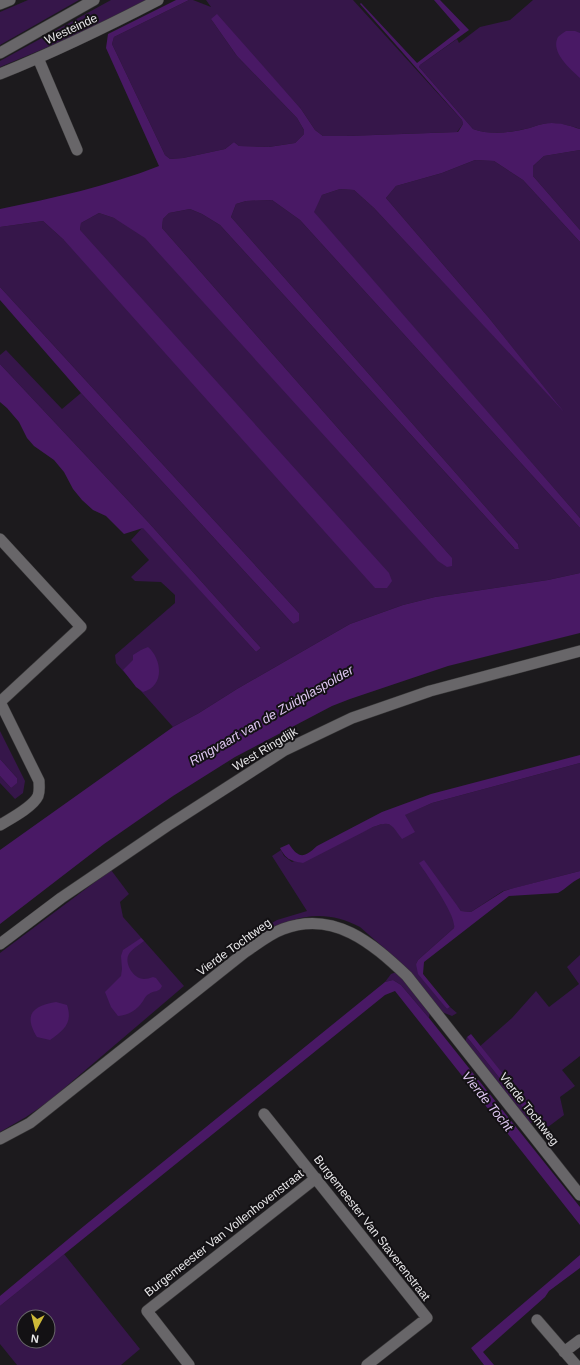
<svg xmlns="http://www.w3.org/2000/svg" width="580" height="1365" font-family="Arial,sans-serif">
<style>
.green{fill:#36164a;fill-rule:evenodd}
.water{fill:#491965}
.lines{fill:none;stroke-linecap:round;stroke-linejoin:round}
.minor-casing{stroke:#383738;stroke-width:12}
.tertiary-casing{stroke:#383738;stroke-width:12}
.minor{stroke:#686669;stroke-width:11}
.tertiary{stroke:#686669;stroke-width:11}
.labels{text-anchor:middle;stroke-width:4;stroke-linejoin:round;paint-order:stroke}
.street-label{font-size:12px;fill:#e7e6e8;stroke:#131114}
.water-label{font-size:13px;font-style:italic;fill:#dfc7f2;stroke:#131114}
</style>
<rect width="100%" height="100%" fill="#1c1a1d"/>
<path class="green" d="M28,0H79L0,45V12Z
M111,0H149L96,27L0,67V61Z
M189,0H193L211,7L206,0H353L462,120L463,124L457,132L347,136H323L315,130L301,109L245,47L211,19L237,56L297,118L304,130V134L295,143L269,147L239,146L234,142L225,149L183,158L170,159L165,155L112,44L114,37Z
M533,0H580V129C569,125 554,122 543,124C537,125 531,128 525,129C508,133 489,135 473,129L419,67L420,65L457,39L459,43L480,27L510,20Z
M580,150V230L533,176V166L544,156Z
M475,160L494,161L523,180L580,242V518L313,212L322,195L340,189L354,190L374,208L559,406L489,318L386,198L396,186L442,173Z
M272,200L300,220L580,528V573L548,580L435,597L403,605L350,624L237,689L199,713L173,727L116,663L115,655L175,603V595L161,582L135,581L131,577L149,560L131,540L143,527L256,652L261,648L149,523L0,364V355L6,350L62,409L81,393L293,624L299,613L0,287V227L43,221L64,240L80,230L81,223L99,213L114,218L162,239L452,558L162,228L163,219L169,213L190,209L202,214L220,225L514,548L519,549L518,544L231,217L236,204L246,201Z
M0,731L25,781L23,793L15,799L0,783V776L11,788L17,778L0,759Z
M580,763V871L503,891L471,912L461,911L457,906L450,911L455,923L454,928L418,960L416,964L447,1009L450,1007L457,1013L452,1016L442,1012L400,962L360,927C327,909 294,914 263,935L260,930L277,920L307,911L272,856L281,850L284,856L292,862L373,827L385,823L391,825L404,815L432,803Z
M111,870L129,894L120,902L123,917L184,986L48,1102L26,1117L0,1132V953Z
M580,955V1056L562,1070L575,1086L560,1097L564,1115L544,1130L537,1121L530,1123L528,1121L465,1042L467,1037L532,1119L478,1048L512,1018L536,991L549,1007L579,984L567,967Z
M396,972L430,1011L429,1018L401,985L393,980L385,982L391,974Z
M64,1254L140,1349L121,1365H17L0,1344V1306ZM24,1317H48V1341H24Z"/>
<path class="water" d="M176,0H189L114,37L112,44L165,155L170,159L183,158L225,149L234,142L239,146L269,147L295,143L304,134V130L297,118L237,56L211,19L217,14L301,109L315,130L323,136H347L458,132L463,124L462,120L360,4L361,3L417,63L460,30L434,0H440L469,30L420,65L419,67L473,129C489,135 509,133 525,129C531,128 537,125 543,124C555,121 568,125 580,129V150L544,156L533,166V176L580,230V242L523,180L494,161L475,160L442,173L396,186L386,198L489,318L564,412L374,208L354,190L340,189L322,195L314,212L580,518V528L300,220L272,200L246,201L236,204L231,217L518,544L519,549H515L220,225L202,214L190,209L169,213L163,219L162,228L452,558V566L447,567L438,561L145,238L114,218L99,213L81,223L80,230L389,573L392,581L387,588H375L64,240L43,221L0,227V209C54,198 108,186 159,166L106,48L108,34Z
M566,31H575L580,33V78C570,69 550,52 558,37C560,35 563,33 566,31Z
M0,287L299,613V621L293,624L81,393L0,300Z
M0,364L149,523L261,648L256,652L143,528L124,534L106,516L93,510L82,500L73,489L64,472L54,460L34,446L27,438L19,422L7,408L0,402Z
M580,573V633L448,666L350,699L332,706L235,757L173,796L104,844L0,924V850L173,727L199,713L237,689L350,624L403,605L435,597L548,580Z
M148,647C162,659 165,686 143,692L136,687L123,670L133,660V655L141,650Z
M580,755V763L432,803L405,815L415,832L402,839C391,824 391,820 373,827L303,863C290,861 286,859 280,848L289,844C299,859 304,858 317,846L382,812L431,794Z
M0,759L17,778V783L11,788L0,776Z
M424,860L461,911L471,912L504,891L514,888L580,871V878C571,882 566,889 558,893L509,896L424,962L423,974L450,1007L447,1009L418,974L416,964L418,960L454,928C457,916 427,875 419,863Z
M141,938L144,941C139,945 130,950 128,956C125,965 134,979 144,979C147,979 150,978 153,977L156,978L162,986C159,993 154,990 149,994C146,995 144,999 143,1001C137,1010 129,1015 118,1016L111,1007L105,992L121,976L122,969L121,956L123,950Z
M393,980L401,985L429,1018L580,1207V1225L395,991L385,995L0,1306V1296L84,1226L385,982Z
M56,1002L67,1005C73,1023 64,1030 50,1040L37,1037C23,1014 33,1006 56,1002Z
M471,1034L539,1119H532L467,1037Z
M580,1255V1268L549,1291L545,1297L483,1352L494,1365H484L471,1348Z"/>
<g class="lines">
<defs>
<path id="minor" d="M0,53L94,0
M38,58L77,150
M0,74C54,52 106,27 158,0
M0,539L81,627L0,702L39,781C39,786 40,791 38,796C33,807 10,819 0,825
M0,944L61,898L167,826L285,750L352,718L430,691L580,651
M264,1114L427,1318L367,1365
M0,1139L30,1123L244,953C256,945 269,934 283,929C334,910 372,943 407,976L580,1195
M537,1320L576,1365
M564,1352L580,1340
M189,1365L147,1311L316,1178"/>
<path id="tertiary" d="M0,4L10,0"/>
</defs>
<use href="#minor" class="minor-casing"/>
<use href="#tertiary" class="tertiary-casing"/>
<use href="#minor" class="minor"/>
<use href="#tertiary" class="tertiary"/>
</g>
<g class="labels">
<g class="street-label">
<text transform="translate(71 29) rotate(-25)" y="4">Westeinde</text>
<text transform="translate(265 749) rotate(-31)" y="4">West Ringdijk</text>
<text transform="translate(234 947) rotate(-36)" y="4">Vierde Tochtweg</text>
<text transform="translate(529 1109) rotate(52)" y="4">Vierde Tochtweg</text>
<text transform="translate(372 1228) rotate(52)" y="4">Burgemeester Van Staverenstraat</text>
<text transform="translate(224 1233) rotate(-38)" y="4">Burgemeester Van Vollenhovenstraat</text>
</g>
<g class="water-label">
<text transform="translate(271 715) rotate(-30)" y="5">Ringvaart van de Zuidplaspolder</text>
<text transform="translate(488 1101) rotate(51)" y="5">Vierde Tocht</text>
</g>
</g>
<g transform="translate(36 1329) rotate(187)"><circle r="19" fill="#131114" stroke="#686669"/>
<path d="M0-3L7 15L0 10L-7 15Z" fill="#cdb938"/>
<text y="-6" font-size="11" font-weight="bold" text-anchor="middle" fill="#e7e6e8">N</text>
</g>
</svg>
